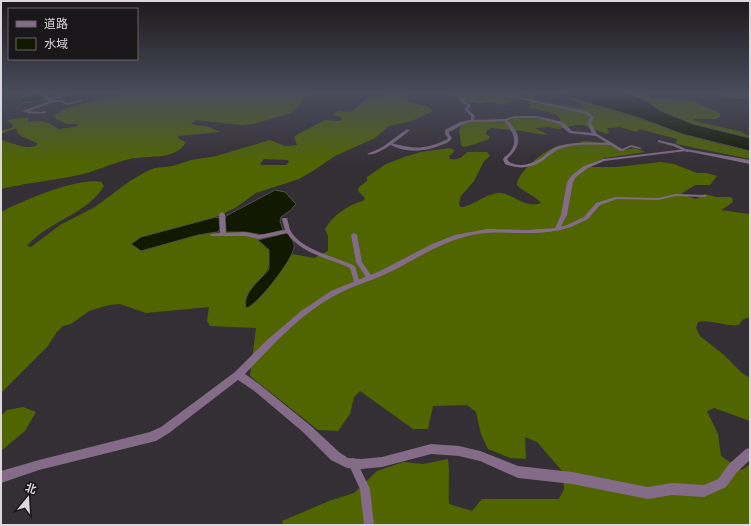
<svg xmlns="http://www.w3.org/2000/svg" width="751" height="526" font-family="'Libre Baskerville','Noto Sans SC',serif">
<style>
.forest{fill:#506500;fill-rule:evenodd}
.water{fill:#121901;stroke:#4e5242}
.lines{fill:none;stroke-linecap:round;stroke-linejoin:round}
.minor{fill:#846c89;fill-rule:evenodd}
.tertiary{fill:#846c89;fill-rule:evenodd}
</style>
<rect width="100%" height="100%" fill="#342e35"/>
<path class="forest" d="M155,92H313L321,93L303,97L300,101L301,104L291,113L253,124L241,125L196,120L191,124L209,127L220,132L178,136L179,139L186,142C176,161 147,155 130,159C111,163 93,173 74,176C50,181 25,183 1,189V140C12,142 26,151 37,145V143L19,135L16,128L1,134V130L12,128L13,125L7,120L28,117L29,122C40,119 49,122 58,129L75,127L79,124H67L56,119L53,115L59,113L61,110L106,97L148,94Z
M384,92C393,91 400,93 408,98V102C416,104 428,104 433,111L412,121L389,126L375,138L335,156L313,171L299,179L256,193L235,208L216,217L176,229L149,249C184,237 223,226 260,235L258,240L269,250C272,279 258,275 247,297L255,303L275,279L292,254L314,258L328,251V236L325,229C333,215 348,205 363,201L365,198L358,191L359,187L367,181V177L386,164L404,157L421,152L450,148L454,150L453,153L449,156L450,159C458,160 462,158 467,152H487L490,156L484,161L474,181L461,196L459,203L460,207C470,208 485,194 498,193C512,192 524,209 541,203C535,195 524,193 517,185C518,171 543,152 555,147C562,144 570,146 577,144C580,143 582,141 585,141C593,141 599,144 607,142C617,149 622,152 634,148L646,152L605,158L590,164L589,167H616L661,162L674,164L697,173H707L717,176L710,185H695L681,194L696,199L705,194L716,197H731L733,200L732,203L721,210L750,214V317L742,320L739,325C725,327 711,319 698,322L696,328L700,336L724,355L742,373L750,378V421L714,408L707,411L718,434L721,456L742,470L750,464V525H283L282,521L329,501L354,493L377,471L403,462L423,464L448,459C450,474 448,489 449,504L472,511L482,499H559L564,489L563,472L537,442L525,437L526,459L510,458L488,449L481,434L476,412L467,405L433,406L428,429H413L360,391L354,397L350,414L338,431L318,430L250,376L256,328L210,326L207,321L209,307L146,313L120,304L109,305L89,311L71,324L63,326L57,332L47,347L1,393V212C22,201 78,177 101,182L104,186C88,214 48,221 27,246L31,247L60,225L95,207L130,181L147,171L155,168L173,166L191,160L216,156L270,140L285,146L297,145L294,137L298,134L325,120L338,121L342,120L341,117L334,115L335,113L339,111L351,112L368,97L371,96L383,97L385,95ZM264,159L288,160L289,162L286,165H261L260,164Z
M432,92H517L518,93L513,95L517,98L511,103L504,105L491,102L479,104L466,101L465,102L461,97Z
M542,92C561,92 580,100 598,105C649,121 698,141 750,151V159L676,144L677,139L639,129L636,132L620,127L607,128L609,132L607,134L583,125H576L559,129L548,127L535,128L547,134L545,135L522,131L491,128L487,130L486,134L490,137L488,140C478,142 472,146 463,147L461,145L459,130L463,123L480,121H508L515,118H536L551,121H560V118L555,114L529,107L531,105L527,95H533V100L586,109C574,96 559,95 542,92Z
M626,92H639L652,97L661,98L688,99L720,113V117L715,119H693L695,121L739,131L750,136V138L693,124L661,111L645,100Z
M709,92H750V95H747L749,98C736,101 721,97 709,92Z
M23,407L36,412L25,431L1,451V416L7,410Z"/>
<path class="water" d="M551,92H626L645,100L661,111L693,124L750,138V151L682,134L640,118Z
M39,93L45,99L23,103L19,98Z
M275,190L285,192L296,204L291,210L281,217L280,221L283,230L263,235L245,232H226L225,219L226,216Z
M216,217L219,218L220,230L217,232L198,235L141,251L131,244L141,237Z
M286,233L288,234C291,238 295,243 294,248C292,260 257,306 246,308C242,292 261,280 269,269V250L258,240Z"/>
<g class="lines">
<path class="minor" d="M462,92H474L464,94L462,96L464,101L471,105L468,109L475,116L473,122H471V116L464,109L467,105L462,103L458,96Z
M63,95L66,96L53,100L51,99Z
M82,99H83V101L68,105L61,102H53L29,111L39,112L46,111V113C38,114 30,114 22,111L53,100H61L68,103Z
M504,119H506C521,134 523,144 507,159L509,162C521,168 533,164 544,156C548,152 553,148 559,146C576,141 595,143 612,143L614,144L612,145C596,145 578,143 562,148C556,150 551,154 546,158C534,168 520,170 505,164L503,159C505,156 508,155 510,152C519,141 512,130 504,121Z
M407,129L410,130C402,137 376,158 367,154L381,148Z
M658,140L675,144L690,151L687,152L673,146L658,142Z
M631,145L642,148L640,149L631,147L622,151L620,150Z
M675,194L705,195L707,196L705,197L675,196L659,200L617,199L600,205L588,219L571,227L557,231L554,229L555,228L567,225L584,217L596,203L615,197L659,198Z
M222,212L225,214L226,233L245,232L259,235L285,230L282,219L283,218H287C288,222 289,226 290,230C300,250 337,257 355,266L360,283L357,285H355L350,268C329,258 301,254 287,233L259,239L245,236H211L210,235L211,234L220,233L219,214Z
M354,233L357,235L362,262L373,278L372,280H368L356,262L351,235Z
M353,458L356,460L370,489L374,525H364L360,489L348,463L350,460Z"/>
<path class="tertiary" d="M42,92H46L48,96L54,100V102C48,102 44,97 42,92Z
M490,92H495L588,112L594,117L591,123L597,134L624,150L620,151L596,136L569,133L559,124L537,118H515L505,121L470,122L464,124L449,132V134L452,138C449,143 444,144 439,146C423,152 404,153 389,144L391,143C416,149 422,150 446,140L448,138L445,134V130L460,122L470,120L505,119L515,116H537L563,122L572,131L592,133L587,123L590,117L586,114Z
M686,149L750,160V164L686,151L604,161L588,168L576,177L573,182L567,215L559,230C529,237 501,229 472,235C443,241 418,258 392,271C374,280 354,285 336,295C300,314 272,346 245,374L259,384L311,426L339,452L348,458L361,459L382,457L431,444L459,446L480,451L518,466L572,472L648,487L672,483L704,485L718,479L729,464L746,449L750,448V460L737,472L726,487L704,497L672,495L648,499L572,484L518,478L480,461L459,456L431,454L382,467L361,469L347,468L331,460L303,432L253,390L238,380L169,433L156,441L39,470L1,483V471L39,460L150,432L161,427L235,372L266,341L301,311L331,291L380,271L432,244L455,235L487,229L528,230L555,228L561,215L567,182L572,175L584,166L603,159Z"/>
</g>
<linearGradient id="sky" x2="0" y2="1"><stop stop-color="#1d191d"/><stop offset="0.56" stop-color="#4a4c5c"/><stop offset="1" stop-color="#4a4c5c" stop-opacity="0"/></linearGradient>
<rect width="751" height="165" fill="url(#sky)"/>
<rect width="751" height="526" fill="none" stroke="#dbd7db" stroke-width="4"/>
<rect x="8" y="8" width="130" height="52" fill="#1a171a" stroke="#676467"/>
<rect x="16" y="21" width="20" height="6" fill="#846c89" stroke="#676467"/>
<text x="44" y="28" font-size="12" fill="#dbd7db">道路</text>
<rect x="16" y="38" width="20" height="12" fill="#121901" stroke="#676467"/>
<text x="44" y="48" font-size="12" fill="#dbd7db">水域</text>
<g transform="translate(28 498) rotate(18)" stroke="#1a171a" stroke-width="3" paint-order="stroke">
<path d="M0-3L7 15L0 10L-7 15Z" fill="#dbd7db"/>
<text y="-6" font-size="11" font-weight="bold" text-anchor="middle" fill="#dbd7db">北</text>
</g>
</svg>
